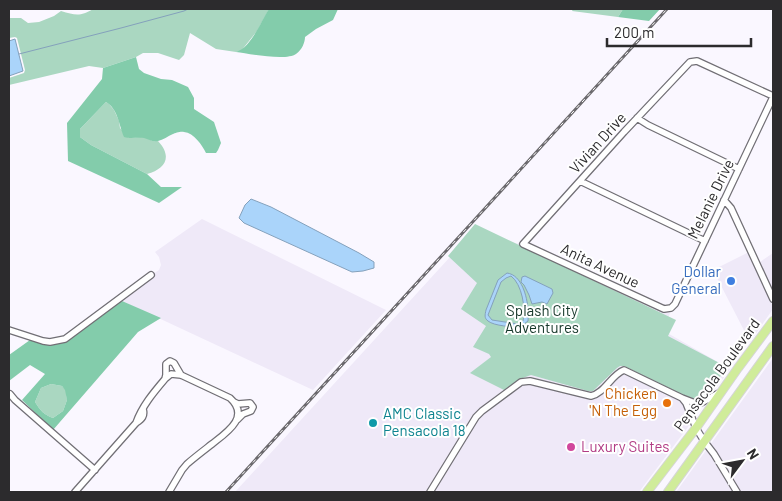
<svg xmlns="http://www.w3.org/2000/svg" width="782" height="501" font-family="Barlow,sans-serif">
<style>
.built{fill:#efe9f8}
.green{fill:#aad7c1}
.forest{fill:#83ccab;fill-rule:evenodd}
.water{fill:#aad4fa;stroke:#84a1bc;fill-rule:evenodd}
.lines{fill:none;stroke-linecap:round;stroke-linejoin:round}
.stream{stroke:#84a1bc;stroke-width:1}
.minor-casing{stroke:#716f75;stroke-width:8}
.major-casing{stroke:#d5d5d5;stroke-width:10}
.minor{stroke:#fff;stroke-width:5.5}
.major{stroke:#d0ec9a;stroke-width:8}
.rail-casing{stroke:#6b696d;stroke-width:3}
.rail{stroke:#fff;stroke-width:1;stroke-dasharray:4;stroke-linecap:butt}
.shop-dot{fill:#3f7fe0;stroke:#fff;stroke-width:2}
.food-dot{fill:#e8710a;stroke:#fff;stroke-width:2}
.culture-dot{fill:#0f9aa8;stroke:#fff;stroke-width:2}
.hotel-dot{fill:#d1479c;stroke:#fff;stroke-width:2}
.labels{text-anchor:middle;stroke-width:4;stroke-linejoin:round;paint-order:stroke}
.street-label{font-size:15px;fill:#2c2b2d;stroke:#fff}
.shop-label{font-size:15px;fill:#366cbe;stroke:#fff;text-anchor:end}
.park-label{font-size:15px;fill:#153629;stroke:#fff}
.food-label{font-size:15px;fill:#c56008;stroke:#fff;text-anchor:end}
.culture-label{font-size:15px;fill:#0d838f;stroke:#fff;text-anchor:start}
.hotel-label{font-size:15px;fill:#b23c85;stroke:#fff;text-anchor:start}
</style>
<rect width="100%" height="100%" fill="#faf7ff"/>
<path class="built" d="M202,219L386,310L313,390L122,301L154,276L153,274L159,270L161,265L159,257L155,252Z
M472,233L520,244L519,245L662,311L670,313L664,331L730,369L711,395L701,400H696L682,395L625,368L619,369L594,393L591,394L531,379L521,380L485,405L474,416L426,492H235Z
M749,252L773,307V309L750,342L713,270Z
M773,253V292L760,262Z
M773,358V492H740L710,445Z
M624,373L680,400L684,405L691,423L639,492H433L478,418L481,414L522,384H529L591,399L597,397L620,374Z
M707,449L734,492H676Z"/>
<path class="green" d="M93,9H269L257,31L241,51L236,52L216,49L190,33L184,55L179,60L158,53H143L136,57L103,68L89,66L9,85V78L24,73L25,70L17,38L15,37L9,38V18H21L28,23L39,22L54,16L61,11C75,15 80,17 93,9Z
M573,9H623L618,17L572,11Z
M106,102L109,104L114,110L119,121L120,128L129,138C135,138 141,136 147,138C152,140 152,142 158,141C173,157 165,169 147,174L91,145L80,137V129Z
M475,224L676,320L668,336L727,367L705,398L701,400H694L624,366H620L617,368L593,391H588L531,375L520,379L504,390L470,373L491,357L489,354L473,347L486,326L461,309L477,283L448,256Z
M51,384L62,386L66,390L67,400L63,411L53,418C44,415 40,410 35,402L41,388Z"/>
<path class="forest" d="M269,9H338L333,20L316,29L305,37C305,42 302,50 296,54C286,61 250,54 236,52C251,48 261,21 269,9Z
M623,9H660L649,21L618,17Z
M136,57L139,69L144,73L161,79L172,80L188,87L194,98V109L214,122L221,143L218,150L216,153H206C202,145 194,133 184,132C181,131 175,133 173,134C168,136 163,140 158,141C153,143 149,139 144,138C137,137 131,139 124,137C119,125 118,109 106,102L80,129V137L91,145L147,174L161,187H182L159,203L68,161L67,123L102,79L103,68Z
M122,301L161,318L138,332L53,430L22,400L45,374L30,365L9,381V355L30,340L49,345L66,341ZM51,384L62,386L65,390L67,400L63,411L53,418C44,415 40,410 35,402L41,388Z"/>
<path class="water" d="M15,39L23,71L9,76V41Z
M251,199L271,207L359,253L374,262V268L363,271L352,272L244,223L239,218L245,205Z
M507,273C522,275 527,297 528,309C529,313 528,317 528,321L520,327C513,327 494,326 488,321C484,318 485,315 486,310L498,280ZM511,276C522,284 526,309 523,321L518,324L492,320L488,315L501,282L506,278Z
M525,276L552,289L553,293L547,304L542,302L532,304L529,295L524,285L521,282L522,277Z"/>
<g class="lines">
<path class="stream" d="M19,54L121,28L184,11L188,9"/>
<defs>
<path id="minor" d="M773,96L697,61L690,62L624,132L523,244L664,309L671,308L675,304L773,97
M637,118L648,125L739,169
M580,181L705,241
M724,200L731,208L773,299
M9,330L43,341L50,342L65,339L151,275
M165,379L171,374L181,375L230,398C251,417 226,433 212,444C203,451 195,457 187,464L182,470L169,492
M10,394L15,400L95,470
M682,398L695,403H701L719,393
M234,402L238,404L250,403L253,407L251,411L243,414L237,420
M136,423C142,406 154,392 165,379L166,375V364L170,361L174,363L181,375
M75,492L136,423C142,419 145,416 143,409
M430,492L476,417L482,411L521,382L530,381L591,396C605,393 611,375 624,370L682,398L686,403L696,428L704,441L714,454L737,492"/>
<path id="major" d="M647,492L696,428L738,368L773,321
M668,492L773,346"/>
</defs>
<use href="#minor" class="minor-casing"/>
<use href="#major" class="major-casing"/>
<use href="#minor" class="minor"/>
<use href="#major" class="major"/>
<defs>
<path id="rail" d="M226,492L667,9"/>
</defs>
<use href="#rail" class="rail-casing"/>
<use href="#rail" class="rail"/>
</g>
<circle class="shop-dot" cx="731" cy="281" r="5"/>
<circle class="food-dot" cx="667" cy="403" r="5"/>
<circle class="culture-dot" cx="373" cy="423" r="5"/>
<circle class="hotel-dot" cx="571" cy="447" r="5"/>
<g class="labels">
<g class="street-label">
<text transform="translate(598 143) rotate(-48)" y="5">Vivian Drive</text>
<text transform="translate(711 199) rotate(-64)" y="5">Melanie Drive</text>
<text transform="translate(600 266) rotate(25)" y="5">Anita Avenue</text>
<text transform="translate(717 375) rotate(-54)" y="5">Pensacola Boulevard</text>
</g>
<g class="shop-label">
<text x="721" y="277">Dollar<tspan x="721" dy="17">General</tspan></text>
</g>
<g class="park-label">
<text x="542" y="316">Splash City<tspan x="542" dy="17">Adventures</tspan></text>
</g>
<g class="food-label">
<text x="657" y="399">Chicken<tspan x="657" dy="17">'N The Egg</tspan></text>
</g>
<g class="culture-label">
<text x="383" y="419">AMC Classic<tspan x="383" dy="17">Pensacola 18</tspan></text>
</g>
<g class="hotel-label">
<text x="581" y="452">Luxury Suites</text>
</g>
</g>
<rect width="782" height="501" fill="none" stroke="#2c2b2d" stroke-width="20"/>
<g transform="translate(742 461) rotate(58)" stroke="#ffffff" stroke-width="4" paint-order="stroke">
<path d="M0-4L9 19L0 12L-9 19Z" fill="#2c2b2d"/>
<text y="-8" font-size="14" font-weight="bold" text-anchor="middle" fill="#2c2b2d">N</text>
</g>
<path d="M607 38v8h144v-8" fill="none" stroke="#2c2b2d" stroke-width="2.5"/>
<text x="614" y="38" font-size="15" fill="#2c2b2d" stroke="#ffffff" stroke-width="4" paint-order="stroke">200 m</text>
</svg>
